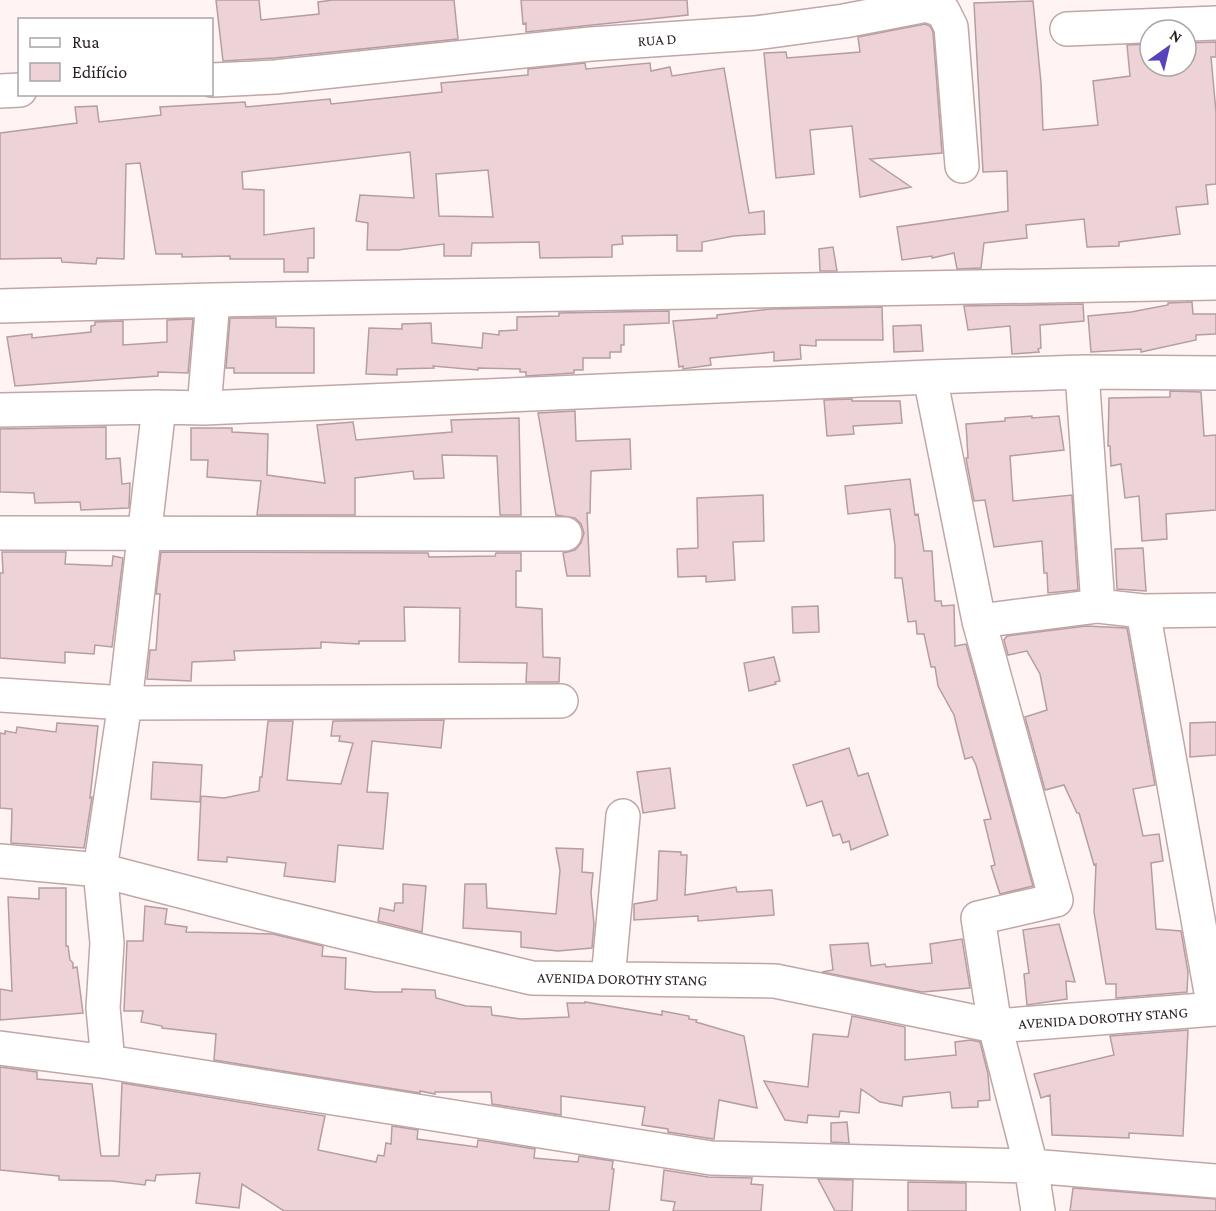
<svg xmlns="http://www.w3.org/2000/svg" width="1216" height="1211" font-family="'Crimson Pro',serif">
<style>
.building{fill:#edd3d8;stroke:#b59da1;stroke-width:1.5;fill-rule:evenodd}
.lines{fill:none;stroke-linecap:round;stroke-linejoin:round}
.minor-casing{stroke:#c0a7a5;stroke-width:36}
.minor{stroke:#fff;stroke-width:33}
.labels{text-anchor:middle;stroke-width:4.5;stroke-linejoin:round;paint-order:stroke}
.street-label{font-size:15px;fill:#281f1e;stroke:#fff}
</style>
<rect width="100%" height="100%" fill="#fff4f3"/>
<path class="building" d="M216,0H259L261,20L319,14L318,2L333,0H454L458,39L274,58L223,61Z
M521,0H687L688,15L526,32V23L523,24Z
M1033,1L1041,83L1043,130L1098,125L1093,81L1130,76L1127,45L1150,44V66H1186V43L1216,42V57H1211L1216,112V184L1206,185L1208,204L1176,207L1180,234L1119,242V246L1087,247L1084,219L1026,225L1027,238L984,243L981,268L957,269L954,253L932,258V256L902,260L897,227L1008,211L1007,171L983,172L974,3Z
M925,24L930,26L933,32L942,153L870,159L911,187L860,197L852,126L810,130L814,174L776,178L764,53L786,52L787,58L860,52L858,37Z
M585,63L586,69L650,63L651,71L670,67L672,76L724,68L749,213L764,211L765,234L734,236L702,242V251H677V235L622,236L623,244L612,245V257L540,258L539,242L472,243L471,256H444V244L398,250H367L368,223L356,221L360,195L414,198L410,152L242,172L243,189L264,190V235L314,228V258H308V272H284V259H230V256L182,257V254H156L140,163L126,164L124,259L97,258L96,264L62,262L61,258L0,259V133L77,123L75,107L97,106L99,122L161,115L160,107L245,102L246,107L330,99L331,104L442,92L441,83L528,75V69ZM488,170L493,217L439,216L436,174Z
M833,247L837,271H820L819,249Z
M1192,302L1193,314H1216V334L1196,335V340L1141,352V349L1091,352L1088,316L1131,312L1168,305V303Z
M1083,304L1084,321L1040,325L1041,348L1038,349L1039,352L1012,354L1010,326L968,330L964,306Z
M882,307L883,340H816V346L800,345L801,359L774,361V352L710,358L711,365L683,369V366L679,367L673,321L717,318V315L770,309Z
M669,311V323L624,325V345H621V352H610V358H583V370H574V373L526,376V372H520V369L478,368V370L433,366L434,368L397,369V375L366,374L369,328L402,329V324L431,323L432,343L482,348L483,333L499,335V331L517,330V317L559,316V313Z
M230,318H276V327L314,328V373H234V368H226Z
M193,319L188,373L158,372V376L15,386L7,337L32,334V338L91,332V326L95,325V322L123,321V345L167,342V320Z
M921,325L923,351L894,352L893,326Z
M1170,391L1201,392L1204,436L1216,435V510L1166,514L1167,539L1142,541L1139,496L1125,498L1121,464L1111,466L1110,446H1108L1109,398L1170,397Z
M852,399V401H900L902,423L853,426L854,434L827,436L824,400Z
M575,411L576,441L630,439L631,469L591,471L590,513H587L590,576H567L563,553L575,550L581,543L584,533L581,524L575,518L556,515L538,413Z
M1032,416V418L1059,416L1064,450L1010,456L1013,501L1072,495L1078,590L1048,593L1047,573H1044L1042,541L994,547L985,500L974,501L967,464L966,458H968L966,424L1005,421V418Z
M519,418L521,515H500L497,456L442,455L444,478L414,479L413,471L355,478V515H257L261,481L207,477L208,460H191V428H232V432L268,434L267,475L325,483L317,425L353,422L356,440L452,432L451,420Z
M106,427V459L120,458L122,484L130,483L129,508L81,510L80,502L35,503L34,493L0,492V429Z
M910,479L915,515L918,514L924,551H932L935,601H941L942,606L954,605L955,646L966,644L1033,886L1000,894L991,866L995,865L984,820L991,819L976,765L972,757L965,759L954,715L938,686L935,667H931L924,634H917L916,621L908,622L902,578H895V546L890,509L848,514L845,486Z
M763,495L764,541L733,542L735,580L706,582V576L678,577L677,549L698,548L697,498Z
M1143,548L1146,591L1117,589L1115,549Z
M2,552H66L65,564L112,566L113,556L123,558L112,647L95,645L94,654L65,652V663L0,658V573H3Z
M161,552L428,553L429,557L495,556L496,553H521V571H516V607L542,609L543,657L560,658L559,682H526L527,663L459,662L460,608L404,607L405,641H359V644L321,642V648L234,651L235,660L192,662L191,681L147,679L150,650H156L160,594H156Z
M818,606L819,632L793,633L792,607Z
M1086,626L1127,628L1155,785L1133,789L1143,836L1159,834L1163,861L1151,863L1156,929L1181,931L1188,972L1187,992L1116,998V984H1106L1094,912L1096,864L1094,865L1079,813H1077L1064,785L1045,790L1025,717L1047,710L1040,674L1027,651L1008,655L1004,640L1007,636Z
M774,657L780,681L775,682L776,684L749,691L744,663Z
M444,720L441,748L372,741L367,792L388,793L383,849L338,845L335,882L284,876L286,863L227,857V862L198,860L201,796L224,798L259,791L260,777H262L268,721H293L287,780L341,784L353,743L339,741L340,736H331L333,721Z
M1216,722V755L1190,757V723Z
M57,723L98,726L90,798L92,797L84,848L11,843L12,809L0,808V733L5,734V731L16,733L17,727L56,732Z
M849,748L858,776L868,773L888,835L851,850L849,841L843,843L840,834L833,836L822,801L807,806L793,765Z
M153,762L202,765L200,802L151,799Z
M670,768L675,808L643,813L637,772Z
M556,848L583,849L582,872L593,873L591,893L594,924L592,948L558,951L521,947V932L463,928L465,884H486L487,908L556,914L560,870Z
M659,851L681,852V855H687L685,895L736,887L737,892L772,890L774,915L698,921V916L634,920V904L657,900Z
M403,884L426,886L422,932L378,921L380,908L394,911L395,903H403Z
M39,888H66V946H68L70,960L73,963V968L77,967L83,1013L0,1020V989L12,991L8,897L39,899Z
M145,906L167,909L165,924L187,927L186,932L273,934L323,946L322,956L346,958L345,989L375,992H402V989L435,990L436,998L466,1006L491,1007L492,1015L521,1019L569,1017L567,1003H585V1002L662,1015V1011L689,1016V1019L697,1020L696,1022L744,1036L757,1108L719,1100L714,1139H713L668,1132V1129L642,1125L645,1107L561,1096V1115L492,1104L491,1092H435V1094L420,1091V1093L214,1060L216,1034L162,1028V1026L141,1022L143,1011H124L127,941H143Z
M1059,924L1075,982L1066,981L1067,999L1027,1005L1024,974L1029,973L1023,930Z
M962,939L970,988L922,992L822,972L833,970L830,945L868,943L871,966L885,964L886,967L932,963L930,944Z
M852,1016L905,1027V1060L956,1055L955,1042L971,1040L980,1042L988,1074L990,1100L978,1101V1107L952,1108L950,1092L903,1097L902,1106L880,1102L861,1089L859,1113L840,1111L839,1117L808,1115L807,1123L785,1120L764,1081L808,1087L813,1034L848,1037Z
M1188,1030L1183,1136L1129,1133V1138L1052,1135L1050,1095L1041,1098L1034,1074L1114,1055L1110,1036Z
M0,1067L37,1072V1079L92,1084L101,1156H119L122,1083L325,1116L318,1150L376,1162L378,1155L384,1156L386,1143L391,1144L392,1126L418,1130L417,1139L477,1147L478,1140L535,1149L534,1158L578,1162L579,1156L613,1161L612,1169H614L609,1211H284L242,1184L239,1208L196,1203L200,1173L156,1175L155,1181L146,1180L145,1185L112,1181L59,1180V1176L0,1170Z
M847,1122L849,1143L831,1142V1123Z
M664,1170L708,1177L752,1178L751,1184L763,1185L761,1211H673L675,1202L661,1200Z
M818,1179L853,1180L852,1211H835Z
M908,1182L966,1183V1211H908Z
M1073,1188L1216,1199V1211H1070Z"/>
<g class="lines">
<defs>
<path id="minor" d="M1067,29L1216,23
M212,80L275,77L591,44L755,33L844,21L927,5L943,11L951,27L962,166
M0,91L20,90
M0,306L213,300L1216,283
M1082,372L1098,606
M930,377L979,621L1056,900L978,918L995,1026L1031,1166L1038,1211
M204,408L213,300
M0,410L159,407L204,408L930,377L1082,372L1216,373
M0,533L565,534
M1143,611L1214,1009
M979,621L1098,606L1143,611L1216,610
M0,695L125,703L561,701
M0,861L100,870L269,914L532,978L775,981L995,1026L1216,1009
M608,979L623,816
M0,1048L108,1062L711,1158L1031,1166L1216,1181
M108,1062L103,1008L107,943L100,870L125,703L159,407"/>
</defs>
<use href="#minor" class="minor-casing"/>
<use href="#minor" class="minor"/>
</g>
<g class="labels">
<g class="street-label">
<text transform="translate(657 40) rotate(-4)" y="5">RUA D</text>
<text transform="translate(622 979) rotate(1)" y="5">AVENIDA DOROTHY STANG</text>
<text transform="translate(1103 1018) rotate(-4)" y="5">AVENIDA DOROTHY STANG</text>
</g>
</g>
<rect x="18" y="18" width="195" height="78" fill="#ffffff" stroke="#a9a5a5" stroke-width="1.5"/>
<rect x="30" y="38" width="30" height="9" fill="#ffffff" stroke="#a9a5a5" stroke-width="1.5"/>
<text x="72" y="48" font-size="18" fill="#281f1e">Rua</text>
<rect x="30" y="63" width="30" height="18" fill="#edd3d8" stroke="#a9a5a5" stroke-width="1.5"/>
<text x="72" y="78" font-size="18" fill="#281f1e">Edifício</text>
<g transform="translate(1168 48) rotate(34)"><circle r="28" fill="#ffffff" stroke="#a9a5a5" stroke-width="1.5"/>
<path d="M0-4.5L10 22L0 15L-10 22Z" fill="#5744bc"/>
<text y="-9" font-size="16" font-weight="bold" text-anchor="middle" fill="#281f1e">N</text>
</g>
</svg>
